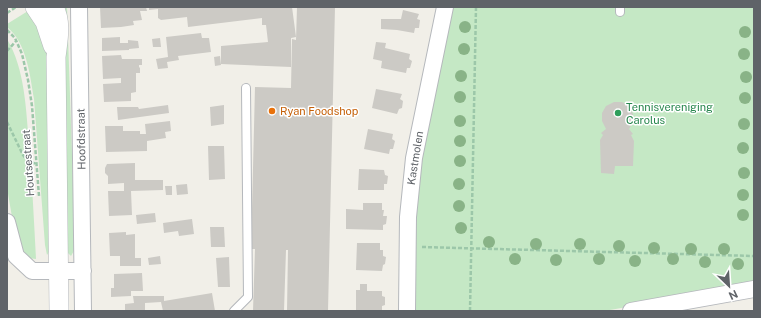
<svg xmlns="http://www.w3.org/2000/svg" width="761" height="318" font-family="'Public Sans',sans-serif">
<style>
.green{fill:#c5e8c5}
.building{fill:#cccac5}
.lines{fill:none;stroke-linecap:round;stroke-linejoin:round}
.service-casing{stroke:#b5b8bc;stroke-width:10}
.minor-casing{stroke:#b5b8bc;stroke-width:18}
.tertiary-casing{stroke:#b5b8bc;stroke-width:20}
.path{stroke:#9cc7a9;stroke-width:2.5;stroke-dasharray:4 2;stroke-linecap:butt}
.service{stroke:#fff;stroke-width:8}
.minor{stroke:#fff;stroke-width:16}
.tertiary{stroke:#fff;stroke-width:19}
.tree{fill:#89b387}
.food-dot{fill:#e8710a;stroke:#fff;stroke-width:1.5}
.leisure-dot{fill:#2e9e5b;stroke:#fff;stroke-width:1.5}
.labels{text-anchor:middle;stroke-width:3;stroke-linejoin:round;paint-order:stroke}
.leisure-label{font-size:11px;fill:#27864d;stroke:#fff;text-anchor:start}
.food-label{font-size:11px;fill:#c56008;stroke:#fff;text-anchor:start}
.street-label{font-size:11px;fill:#5f6368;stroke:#fff}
</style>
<rect width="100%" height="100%" fill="#f1efe8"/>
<path class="green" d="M61,7H67L75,243V249L71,256L66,251Z
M451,7H754V285L604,311H413L416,196L420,156Z
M28,11L37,23L49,56L51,249L47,255L45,245L34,99C30,76 27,43 7,27V24Z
M7,39C25,69 26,109 29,143C32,181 34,220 36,259L28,258L21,254L16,240L7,188Z"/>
<path class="building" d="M100,7H146L147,11H140L142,20L133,21L134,25L121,27L101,28Z
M149,7H292L296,37L291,38V67L221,64V46L268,42L266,25H262V18L188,27L187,17L161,20L158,18V9L149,10Z
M297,7H335L328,311H287L288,250H286L284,311H253L255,249H251L255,87L291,88L292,39L296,40Z
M403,10L419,14L417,19L420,20L419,28H415L414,33L397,30L381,29V19H401Z
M201,33L202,38H209L211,52L178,56L179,60L167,62L168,68L158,69L156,59L168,57L166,37Z
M120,37V43H128V40L138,41L139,48L129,49V50L102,51V38Z
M160,38L161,47H153L152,39Z
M376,42L386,43L385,48L410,54L409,59L412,61L410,68H407L406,73L381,68L382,61L373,59Z
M121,55L122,59H142V65H139V67L140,68V73H136V92L131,93V101L104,102L103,84L121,83V78L103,79L102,56Z
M220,56L221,65L215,66L214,57Z
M376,89L402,94L400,99L403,101L402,108L399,109L397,114L372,108Z
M614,102H622L626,104L629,107L633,114V122L629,129L633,134L631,135L634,141L633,166H615L614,174L601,173L600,140L603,135L601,133L606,129L602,121V113L606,106Z
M168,105L169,113L118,120L117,107H138L139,109Z
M224,105V124L211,126L210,107Z
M170,121L171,131L165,132L166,138L147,141V151L106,152L105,126H123V131H140V134H146L145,124Z
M368,129L393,134L392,139L395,141L393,149H390L389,154L364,149Z
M208,146H224L225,179L209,180Z
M135,163V180H163V190L131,191L132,215L109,216L108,191H124V183L108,184V176L105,173V168L107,164Z
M359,169L384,170L385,175L388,176L387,184H384V190H358Z
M187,184L188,194L177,195L176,185Z
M165,186H172V195H166Z
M363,203H382V210H384L383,216H387L386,224L383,225V230L346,229V209L363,210Z
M155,213L156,222L137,224L136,215Z
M192,219L194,234L179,236L178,231L164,233L163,223Z
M210,227H224L225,247H211Z
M126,232V235L135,234V258H141V266H120V256H110L109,233Z
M357,243H380V250H383V256L386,257L385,264L383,265L382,271L356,270Z
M160,256L161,264L149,265L148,258Z
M229,257L230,287H218L216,258Z
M142,273L143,291H131V296L111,297V288H114V274Z
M360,284H367V291H382V296L385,297V305L382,306V311H356V290H360Z
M212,293L215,311H163L161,302L145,303V311H125V304L134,303L133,296H164V301Z"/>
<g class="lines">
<defs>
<path id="service" d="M620,7V12
M234,311L248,297L246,88"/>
<path id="minor" d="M79,7L83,311
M7,222L16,256L32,271H83
M407,311L408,217L414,158L445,7
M631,311L754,289"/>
<path id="tertiary" d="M35,7L45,22L53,46
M54,7C62,23 58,40 56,57L59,311"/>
</defs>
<use href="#service" class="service-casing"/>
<use href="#minor" class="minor-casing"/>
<use href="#tertiary" class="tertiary-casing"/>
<path class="path" d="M7,13L16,7
M7,30L15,38L22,54L28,80L32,106L39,196
M7,51L16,41
M7,122L23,155L27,160L36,164
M422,247L754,256
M470,311L476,7"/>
<use href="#service" class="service"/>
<use href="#minor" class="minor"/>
<use href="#tertiary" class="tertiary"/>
</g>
<g class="tree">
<circle cx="465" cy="27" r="6"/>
<circle cx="745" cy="32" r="6"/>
<circle cx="464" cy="49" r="6"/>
<circle cx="744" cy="54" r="6"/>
<circle cx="461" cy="76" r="6"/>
<circle cx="746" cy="77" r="6"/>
<circle cx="460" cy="97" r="6"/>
<circle cx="745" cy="98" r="6"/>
<circle cx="460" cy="121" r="6"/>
<circle cx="744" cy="124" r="6"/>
<circle cx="460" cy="141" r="6"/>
<circle cx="743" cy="148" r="6"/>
<circle cx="460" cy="161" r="6"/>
<circle cx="744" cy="173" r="6"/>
<circle cx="459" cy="184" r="6"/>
<circle cx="743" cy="195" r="6"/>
<circle cx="459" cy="206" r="6"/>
<circle cx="743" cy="215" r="6"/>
<circle cx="461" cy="228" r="6"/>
<circle cx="489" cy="242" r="6"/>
<circle cx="536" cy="244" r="6"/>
<circle cx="580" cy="244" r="6"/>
<circle cx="619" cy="246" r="6"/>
<circle cx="654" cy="248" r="6"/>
<circle cx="691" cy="249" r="6"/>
<circle cx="724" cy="249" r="6"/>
<circle cx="515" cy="259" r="6"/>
<circle cx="599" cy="259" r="6"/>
<circle cx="673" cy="259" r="6"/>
<circle cx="556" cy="260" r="6"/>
<circle cx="635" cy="261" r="6"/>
<circle cx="705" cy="262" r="6"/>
<circle cx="738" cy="264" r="6"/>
</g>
<circle class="food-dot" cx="272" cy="111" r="4"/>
<circle class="leisure-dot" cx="618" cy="113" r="4"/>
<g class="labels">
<g class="leisure-label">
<text x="626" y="111">Tennisvereniging<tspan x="626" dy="13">Carolus</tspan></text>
</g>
<g class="food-label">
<text x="280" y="115">Ryan Foodshop</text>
</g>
<g class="street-label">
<text transform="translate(81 139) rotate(-91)" y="4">Hoofdstraat</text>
<text transform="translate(415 158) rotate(-81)" y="4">Kastmolen</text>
<text transform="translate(28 163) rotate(-94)" y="4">Houtsestraat</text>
</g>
</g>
<rect width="761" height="318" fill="none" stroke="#5f6368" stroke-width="16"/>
<g transform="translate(729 286) rotate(155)" stroke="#ffffff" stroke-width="3" paint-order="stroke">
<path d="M0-3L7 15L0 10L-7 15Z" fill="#5f6368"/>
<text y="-6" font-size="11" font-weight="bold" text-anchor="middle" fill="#5f6368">N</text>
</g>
</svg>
